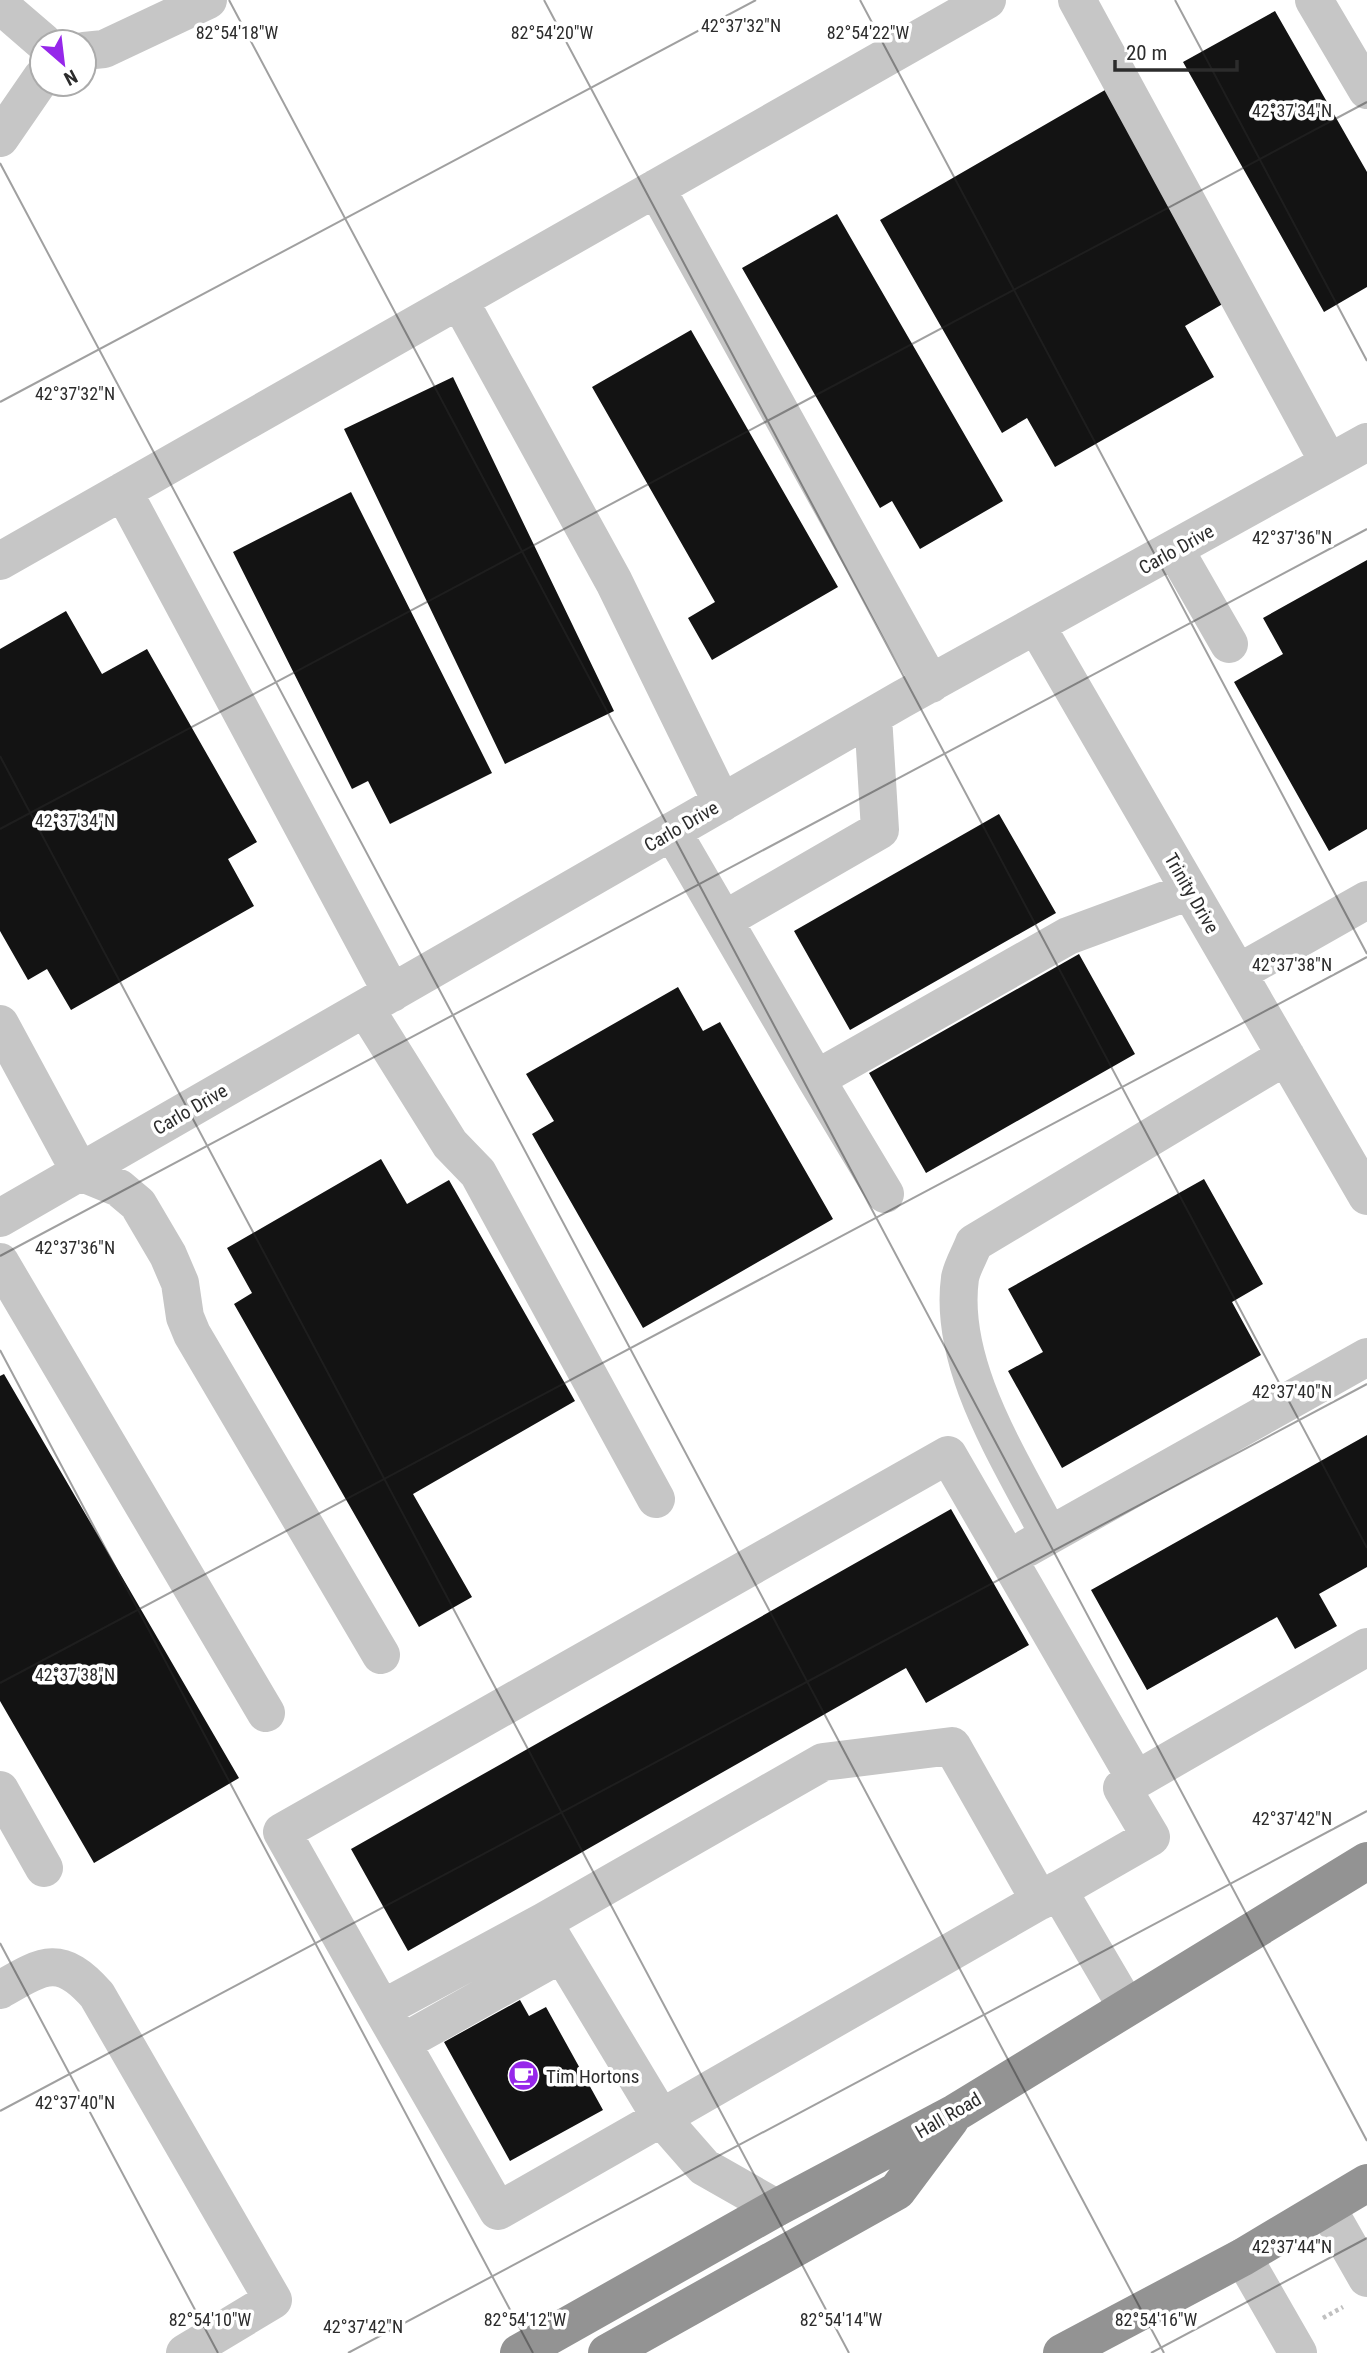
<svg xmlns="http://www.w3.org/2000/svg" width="1367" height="2353" font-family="'Roboto Condensed',sans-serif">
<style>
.building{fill:#131313}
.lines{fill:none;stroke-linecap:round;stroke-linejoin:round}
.path{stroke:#c0c0c0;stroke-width:4.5;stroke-dasharray:3.5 3.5;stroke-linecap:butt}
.minor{stroke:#c6c6c6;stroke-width:38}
.highway{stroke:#939393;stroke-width:38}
.ticks{fill:none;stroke:#2c2c2c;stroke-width:2;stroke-opacity:0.45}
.labels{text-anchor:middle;stroke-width:7;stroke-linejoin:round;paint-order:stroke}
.street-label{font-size:19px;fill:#2c2c2c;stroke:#fff}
.poi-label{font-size:19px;fill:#2c2c2c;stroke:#fff;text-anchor:start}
.ticks-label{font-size:18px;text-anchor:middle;fill:#2c2c2c;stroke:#fff;stroke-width:7;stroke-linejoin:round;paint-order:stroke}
</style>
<rect width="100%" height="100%" fill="#fff"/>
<path class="building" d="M1275,11L1367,172V287L1324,312L1183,62Z
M1105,90L1226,302L1185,326L1214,377L1055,467L1027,418L1002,433L880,220Z
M837,214L1003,501L920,549L892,501L880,508L742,268Z
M691,330L838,587L712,660L688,618L715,602L592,387Z
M453,377L614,711L505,764L344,429Z
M351,492L492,773L390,824L368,781L352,789L233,552Z
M1367,560V829L1329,851L1234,682L1283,654L1263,618Z
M66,611L102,674L147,649L257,842L228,859L254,906L71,1010L47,969L28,980L0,931V649Z
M999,814L1056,913L850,1030L794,931Z
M1079,954L1135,1054L926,1173L869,1073Z
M678,987L703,1031L720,1022L833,1219L643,1328L532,1134L554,1121L526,1074Z
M381,1159L407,1204L449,1180L575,1401L413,1494L472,1597L419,1627L234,1304L252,1293L227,1248Z
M1204,1179L1263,1284L1232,1302L1261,1355L1062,1468L1008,1371L1043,1352L1008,1289Z
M4,1374L239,1778L94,1863L0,1701V1376Z
M1367,1435V1567L1319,1594L1337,1626L1295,1649L1277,1617L1147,1690L1091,1590Z
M951,1509L1029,1645L926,1703L906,1668L408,1951L351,1849Z
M520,2000L529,2016L546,2007L603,2110L510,2161L444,2042Z"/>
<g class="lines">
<path class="path" d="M1323,2318L1343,2307"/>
<path class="minor" d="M1077,0L1329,463
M1314,0L1367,90
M0,5L43,42
M84,51L104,49L208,0
M0,138L42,77
M656,188L931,684
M459,300L614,582L722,803
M123,491L392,993
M1175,550L1229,644
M0,561L987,0
M1037,627L1367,1196
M672,831L816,1079
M724,920L880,830L873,716
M1238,973L1367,900
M365,1008L450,1144L478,1173L656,1499
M0,1024L80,1172L119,1188L138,1204L168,1255L180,1283L185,1317L192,1334L381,1655
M885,1194L816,1079L1068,936L1190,891
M0,1218L902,699L1367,442
M0,1262L266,1713
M1049,1535C1011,1460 948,1366 960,1278C962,1267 970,1254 974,1243L1286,1056
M1027,1548L1367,1357
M1136,1780L948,1455L282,1832L382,2009L543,1922L661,2118L1151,1837L1122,1788L1367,1647
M0,1790L44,1868
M1058,1890L1126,2006
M543,1922L823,1762L952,1746L1040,1901
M0,1990C43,1965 60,1953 97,1995L273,2300L185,2353
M382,2009L498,2211L661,2118L704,2167L776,2208
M402,2043L561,1954
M1327,2208L1367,2278
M1243,2257L1298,2353"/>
<path class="highway" d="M519,2353L776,2208L955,2113L1367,1861
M607,2353L897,2191L950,2120
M1062,2353L1243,2257L1367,2183"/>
</g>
<path class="ticks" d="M229,0L1367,2141M544,0L1367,1548M860,0L1367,954M1175,0L1367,361M0,163L1164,2353M0,402L756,0M0,756L849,2353M0,829L1367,102M0,1256L1367,529M0,1350L533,2353M0,1683L1367,957M0,1943L218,2353M0,2111L1367,1384M348,2353L1367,1811M1151,2353L1367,2238"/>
<defs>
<symbol id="cafe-disc" viewBox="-11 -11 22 22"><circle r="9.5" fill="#9627ea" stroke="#fff"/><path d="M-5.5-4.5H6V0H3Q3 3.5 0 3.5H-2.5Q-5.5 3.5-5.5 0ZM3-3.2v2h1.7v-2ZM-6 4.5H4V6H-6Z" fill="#fff"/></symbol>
</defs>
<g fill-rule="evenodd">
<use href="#cafe-disc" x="506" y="2058" width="35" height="35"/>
</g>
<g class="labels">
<g class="street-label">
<text transform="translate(1176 549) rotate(-29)" y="7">Carlo Drive</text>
<text transform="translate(681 826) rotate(-30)" y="7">Carlo Drive</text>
<text transform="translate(1192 893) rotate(60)" y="7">Trinity Drive</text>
<text transform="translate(190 1109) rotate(-30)" y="7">Carlo Drive</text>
<text transform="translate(948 2115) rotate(-30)" y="7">Hall Road</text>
</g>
<g class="poi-label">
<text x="546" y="2083">Tim Hortons</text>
</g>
</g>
<g class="ticks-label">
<text x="741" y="32">42°37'32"N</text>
<text x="237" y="39">82°54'18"W</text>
<text x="552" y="39">82°54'20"W</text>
<text x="868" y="39">82°54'22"W</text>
<text x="1292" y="117">42°37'34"N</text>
<text x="75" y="400">42°37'32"N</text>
<text x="1292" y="544">42°37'36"N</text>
<text x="75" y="827">42°37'34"N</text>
<text x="1292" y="971">42°37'38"N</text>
<text x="75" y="1254">42°37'36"N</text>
<text x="1292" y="1398">42°37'40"N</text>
<text x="75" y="1681">42°37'38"N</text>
<text x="1292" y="1825">42°37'42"N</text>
<text x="75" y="2109">42°37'40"N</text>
<text x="1292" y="2253">42°37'44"N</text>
<text x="210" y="2326">82°54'10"W</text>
<text x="525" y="2326">82°54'12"W</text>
<text x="841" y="2326">82°54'14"W</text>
<text x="1156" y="2326">82°54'16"W</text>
<text x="363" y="2333">42°37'42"N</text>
</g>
<g transform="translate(63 63) rotate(152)"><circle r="33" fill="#ffffff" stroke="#ababab" stroke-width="2"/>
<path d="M0-5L12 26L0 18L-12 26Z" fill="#9627ea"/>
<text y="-10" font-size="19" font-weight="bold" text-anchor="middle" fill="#2c2c2c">N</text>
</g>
<path d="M1115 60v10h122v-10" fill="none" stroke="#2c2c2c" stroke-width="3.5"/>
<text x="1126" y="60" font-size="21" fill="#2c2c2c" stroke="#ffffff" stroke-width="5" paint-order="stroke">20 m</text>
</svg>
